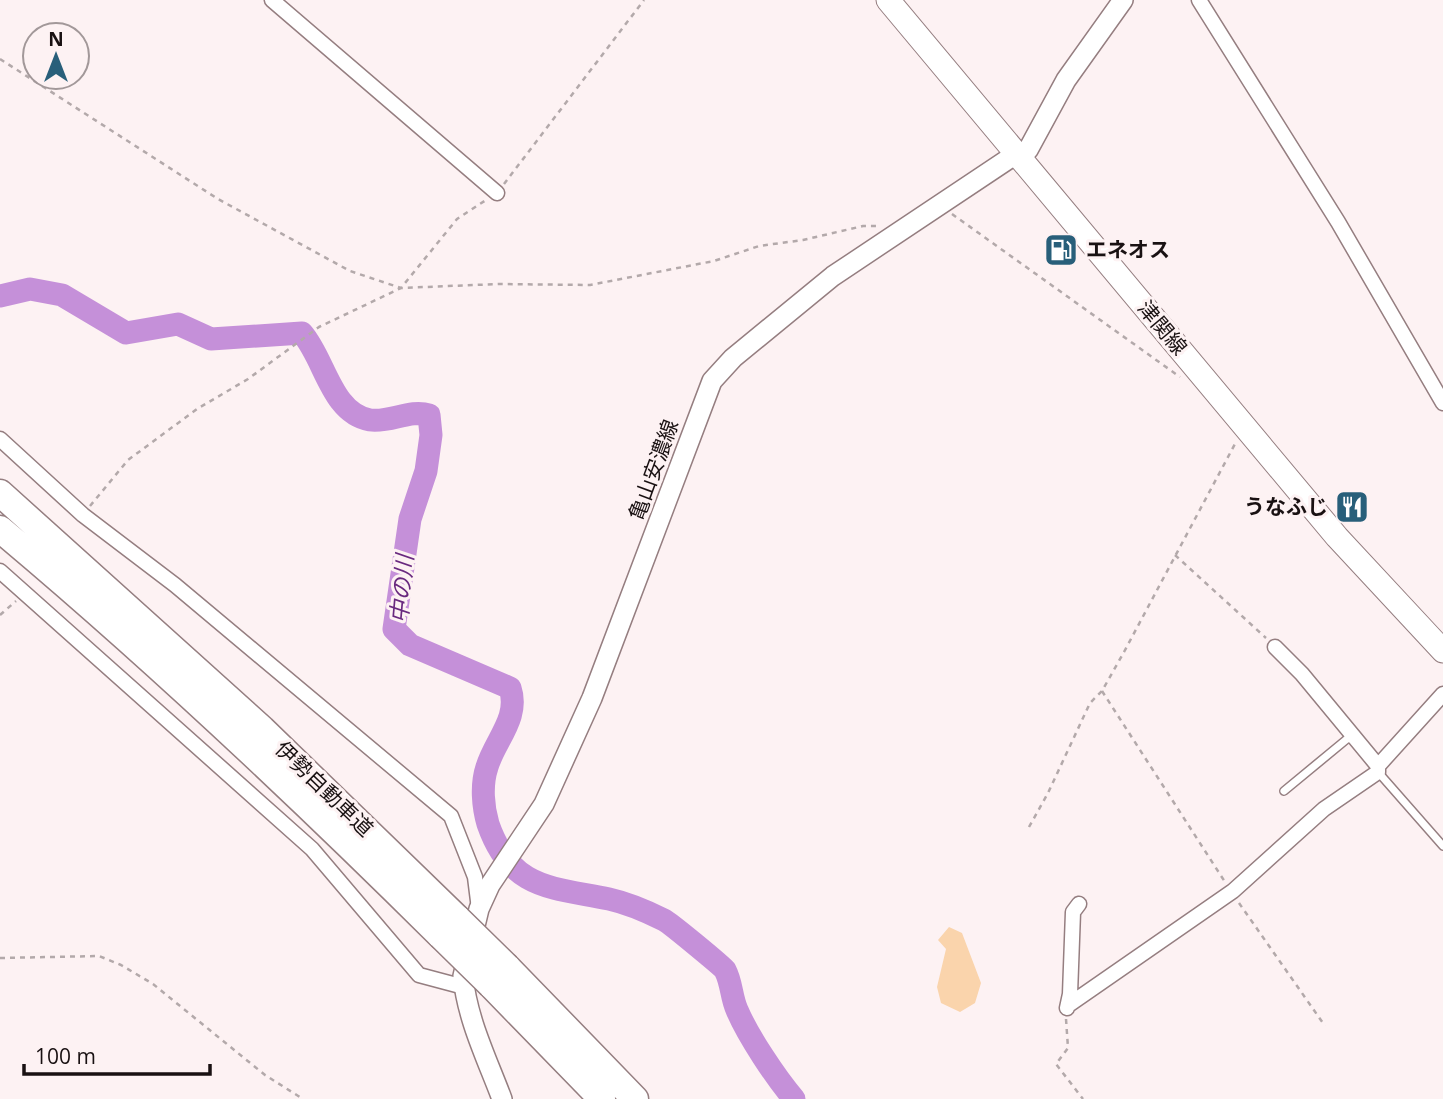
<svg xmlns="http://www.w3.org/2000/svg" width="1443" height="1099" font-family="'Open Sans','Noto Sans JP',sans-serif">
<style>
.green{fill:#fad4ac}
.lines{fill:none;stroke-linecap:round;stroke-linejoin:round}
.river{stroke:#c590d9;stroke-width:23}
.service-casing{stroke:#957e80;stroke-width:10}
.minor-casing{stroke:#957e80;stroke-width:17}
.secondary-casing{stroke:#957e80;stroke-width:22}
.primary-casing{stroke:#957e80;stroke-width:25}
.motorway-casing{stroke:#957e80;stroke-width:29}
.path{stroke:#b3a9aa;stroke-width:2.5;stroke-dasharray:5 5;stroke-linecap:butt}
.service{stroke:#fff;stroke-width:7}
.minor{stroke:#fff;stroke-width:14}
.secondary{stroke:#fff;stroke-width:19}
.primary{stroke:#fff;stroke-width:23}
.motorway{stroke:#fff;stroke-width:26}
.motorway-bridge-casing{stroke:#957e80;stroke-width:29;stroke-linecap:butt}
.motorway-bridge{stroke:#fff;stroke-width:26}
.labels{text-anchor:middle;stroke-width:6;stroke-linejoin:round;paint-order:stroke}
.poi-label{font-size:21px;font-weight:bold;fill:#191112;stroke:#fdf2f3;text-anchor:start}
.street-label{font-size:21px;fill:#191112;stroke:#fdf2f3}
.water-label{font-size:23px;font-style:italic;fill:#69297f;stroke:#fdf2f3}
</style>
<rect width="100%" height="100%" fill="#fdf2f3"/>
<path class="green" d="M949,927L962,933L981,983L975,1003L960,1012L941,1003L937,987L946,949L938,940Z"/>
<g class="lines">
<path class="river" d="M0,296L30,289L62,295L126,333L178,324L211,339L302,333C325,359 331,413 370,420C390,423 410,409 429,415L431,435L426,471L410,519L394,629L410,645L510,688C520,718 495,740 487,767C481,785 483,807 488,824C511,890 551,887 609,899C627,903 648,912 664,920C670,923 722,966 725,970C732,983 731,997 737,1010C748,1036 776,1078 794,1099"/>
<defs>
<path id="service" d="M1378,772L1443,846
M1284,791L1347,739L1356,738"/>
<path id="minor" d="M272,0L497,193
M1199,0L1338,222L1443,403
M0,439L83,515L175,585L451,816L475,877L479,909
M0,571L312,849L419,975L464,987
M1275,647L1302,674L1378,766
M1070,1004L1233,891L1324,809L1378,772V766L1443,694
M1067,1008L1070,994L1073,912L1079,904"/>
<path id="secondary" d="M502,1099C487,1059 467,1019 463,976L479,909L490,885L544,804L592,698L712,381L733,358L833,276L1016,154L1028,150L1066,80L1123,0"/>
<path id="primary" d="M888,0L1337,537L1443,651"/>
<path id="motorway" d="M0,493L262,729L458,919
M0,529C153,657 299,795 441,936
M507,967L635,1099
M491,985L602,1099"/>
</defs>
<use href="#service" class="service-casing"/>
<use href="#minor" class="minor-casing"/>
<use href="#secondary" class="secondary-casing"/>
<use href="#primary" class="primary-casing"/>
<use href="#motorway" class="motorway-casing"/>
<path class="path" d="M0,59L218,199L350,271L401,288L498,284L590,285L714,261L759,246L803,240L863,226H878
M504,184L644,0
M952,214L1180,377
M90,506L128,460L197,409L248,379L319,327L401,288L457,219L486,200
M1175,555L1266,638
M0,615L16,601
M1102,691L1225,882
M1029,827L1048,793L1090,703L1102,691L1124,652L1236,442
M1239,903L1325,1026
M0,958L99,956L121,965L153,984L265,1075L303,1099
M1066,1019L1068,1048L1056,1064L1083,1099"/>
<use href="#service" class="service"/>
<use href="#minor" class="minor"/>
<use href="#secondary" class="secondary"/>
<use href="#primary" class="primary"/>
<use href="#motorway" class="motorway"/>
<defs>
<path id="motorway-bridge" d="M458,919L507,967
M441,936L491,985"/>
</defs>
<use href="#motorway-bridge" class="motorway-bridge-casing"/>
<use href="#motorway-bridge" class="motorway-bridge"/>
</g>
<defs>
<symbol id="fuel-square" viewBox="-11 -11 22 22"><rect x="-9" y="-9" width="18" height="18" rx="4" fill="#285f7a" stroke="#fdf2f3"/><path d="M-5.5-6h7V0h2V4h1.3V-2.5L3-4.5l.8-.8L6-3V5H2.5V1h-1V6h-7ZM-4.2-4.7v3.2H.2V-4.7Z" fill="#fff"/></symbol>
<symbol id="restaurant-square" viewBox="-11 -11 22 22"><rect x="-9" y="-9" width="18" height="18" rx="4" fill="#285f7a" stroke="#fdf2f3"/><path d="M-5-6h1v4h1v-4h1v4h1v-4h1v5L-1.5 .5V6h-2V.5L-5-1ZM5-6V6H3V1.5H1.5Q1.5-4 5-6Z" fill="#fff"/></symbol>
</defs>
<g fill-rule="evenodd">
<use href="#fuel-square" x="1042" y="231" width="38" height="38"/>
<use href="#restaurant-square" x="1333" y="488" width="38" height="38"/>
</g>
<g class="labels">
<g class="poi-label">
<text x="1086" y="257">エネオス</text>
<text x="1328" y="514" text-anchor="end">うなふじ</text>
</g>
<g class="street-label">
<text transform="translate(1162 328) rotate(50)" y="7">津関線</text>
<text transform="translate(654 470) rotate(-70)" y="7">亀山安濃線</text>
<text transform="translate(324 789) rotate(44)" y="7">伊勢自動車道</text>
</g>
<g class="water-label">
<text transform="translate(402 589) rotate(-85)" y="8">中の川</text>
</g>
</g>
<g transform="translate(56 56)"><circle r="33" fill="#fdf2f3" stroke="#a29899" stroke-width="2"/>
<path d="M0-5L12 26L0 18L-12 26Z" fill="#285f7a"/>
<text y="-10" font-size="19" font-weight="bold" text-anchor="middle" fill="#191112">N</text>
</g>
<path d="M24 1064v10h186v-10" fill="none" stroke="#191112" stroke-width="3.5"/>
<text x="35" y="1064" font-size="21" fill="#191112" stroke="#fdf2f3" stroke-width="5" paint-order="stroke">100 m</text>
</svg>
